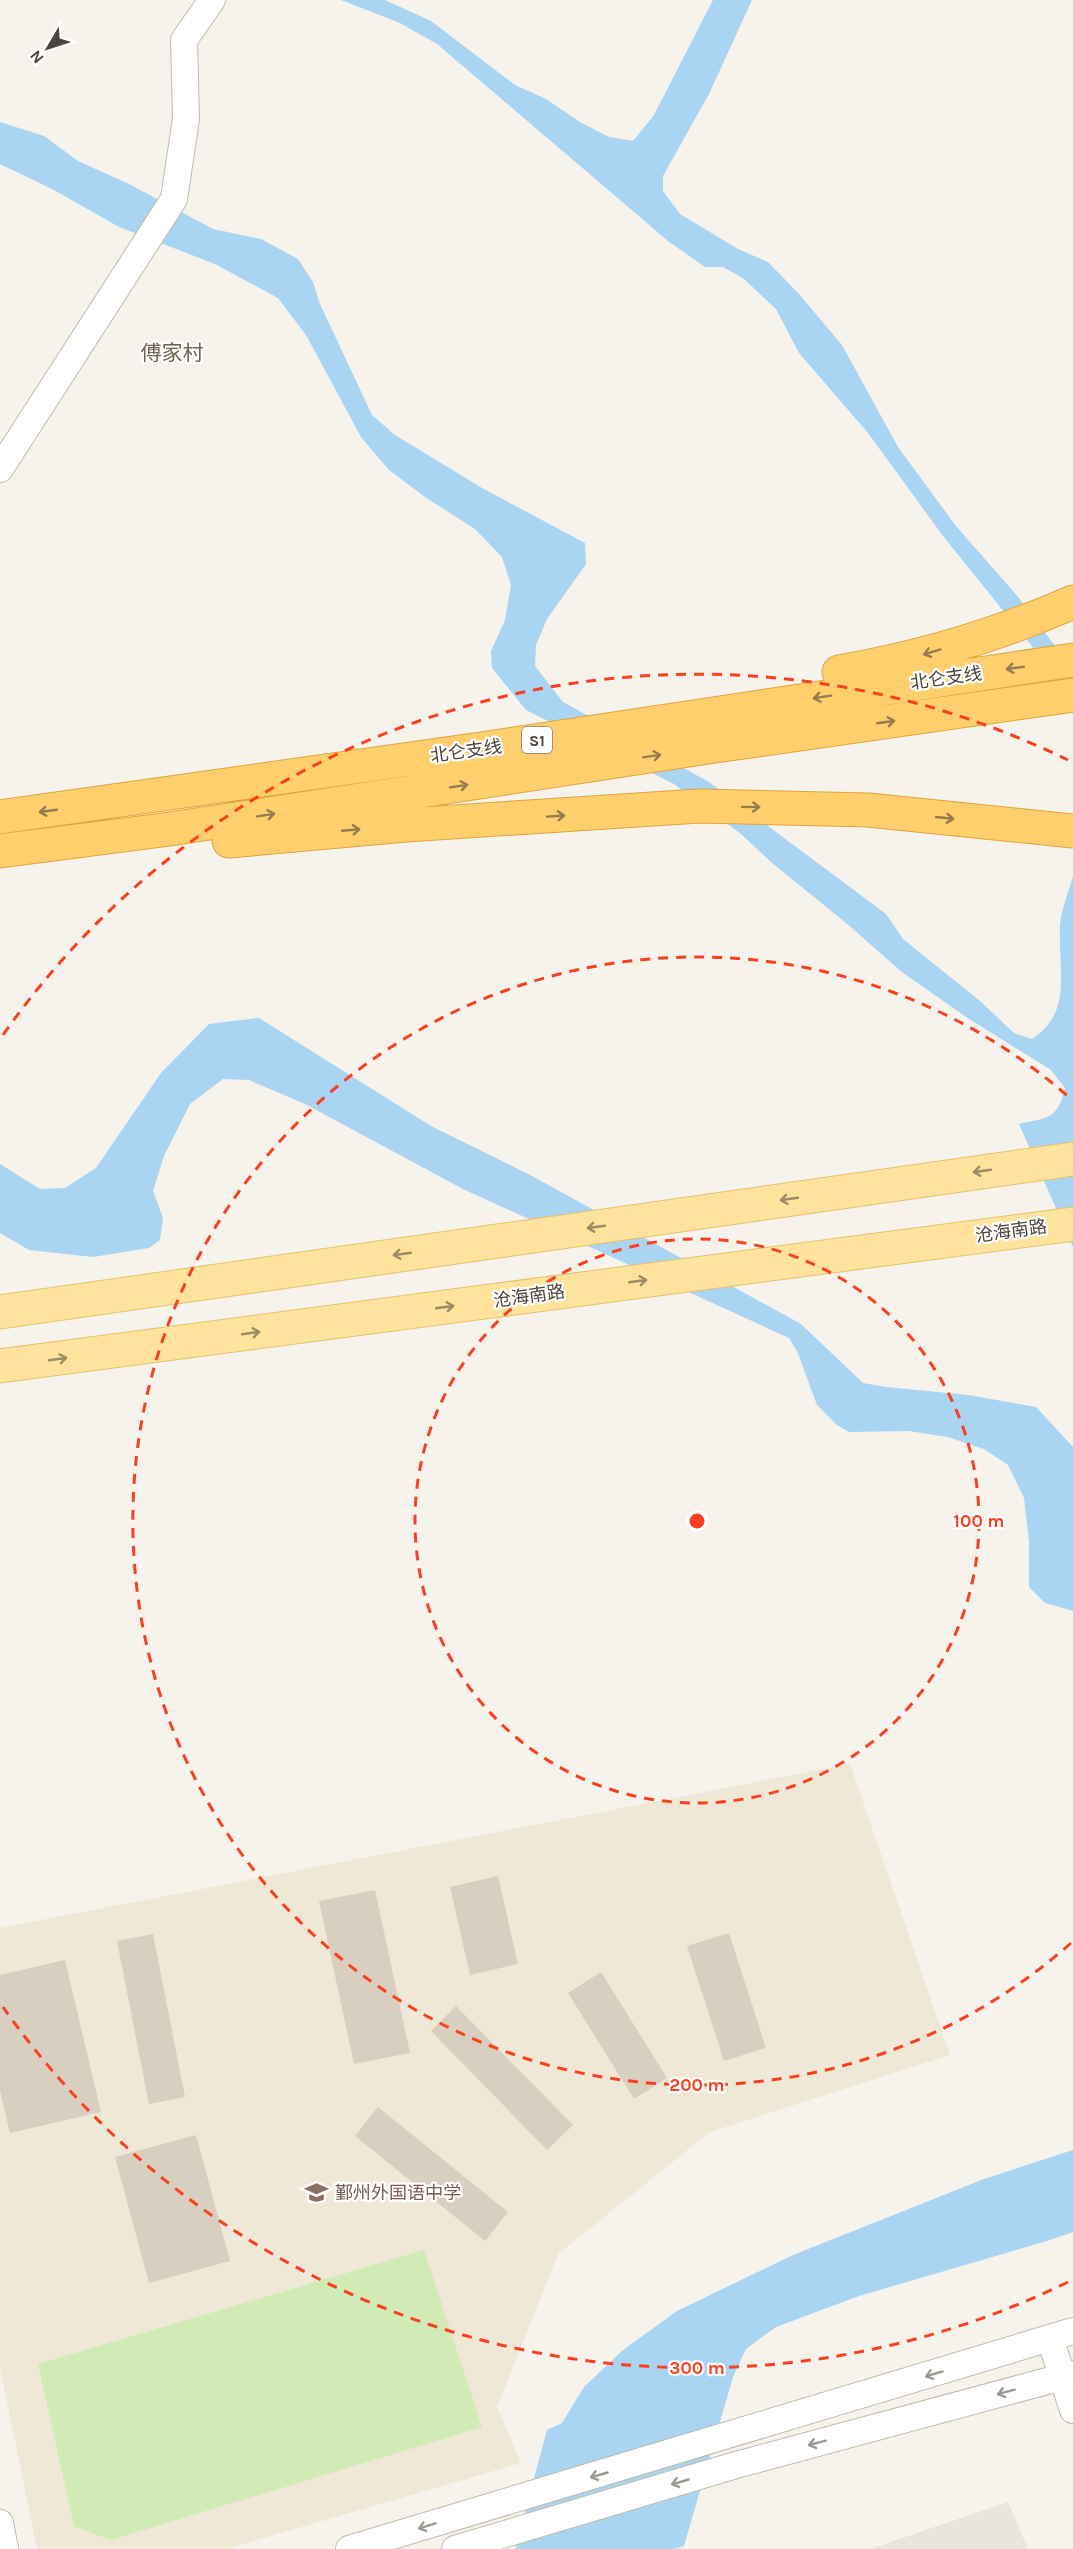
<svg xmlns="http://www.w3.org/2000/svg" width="1073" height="2549" font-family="Karla,'Noto Sans SC',sans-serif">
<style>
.residential{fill:#eae5da}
.education{fill:#efe8d6}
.green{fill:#d2eab5}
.water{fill:#a9d4f2}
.building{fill:#d8cfc1}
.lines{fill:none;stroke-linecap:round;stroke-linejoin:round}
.minor-casing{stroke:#c2bbae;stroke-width:28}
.major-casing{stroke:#e6c16a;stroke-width:35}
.highway-casing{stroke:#e0a43c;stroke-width:35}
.minor{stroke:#fff;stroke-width:26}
.major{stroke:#ffe39c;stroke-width:33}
.highway{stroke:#ffcf6e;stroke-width:33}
.oneway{stroke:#937c4e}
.oneway2{stroke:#9c8c66}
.oneway3{stroke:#9c9892}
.ring{fill:none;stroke:#fc3f1d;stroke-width:3;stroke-dasharray:10 8}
.labels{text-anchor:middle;stroke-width:4.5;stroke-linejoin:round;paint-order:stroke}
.shield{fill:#fff;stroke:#817c74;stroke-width:1.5}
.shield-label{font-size:16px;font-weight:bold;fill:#4b4439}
.street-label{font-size:18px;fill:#4b4439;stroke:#fff}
.education-label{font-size:18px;fill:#785e54;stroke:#fff;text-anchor:start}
.quarter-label{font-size:21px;fill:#6e6250;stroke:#fff}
.centre{fill:#fc3f1d;stroke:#fff;stroke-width:3}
.ring-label{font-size:18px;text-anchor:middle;font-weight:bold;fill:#fc3f1d;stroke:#fff;stroke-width:4.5;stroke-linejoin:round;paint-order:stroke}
</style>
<rect width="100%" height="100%" fill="#f6f3ec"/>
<path class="residential" d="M1008,2502L1028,2549H870Z"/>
<path class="education" d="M850,1764L950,2055L710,2132L558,2254L497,2407L521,2463L226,2549H37L0,2367V1928Z"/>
<path class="green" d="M424,2250L482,2427L111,2540L74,2526L38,2364Z"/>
<path class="water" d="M341,0H385L431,21L515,85L546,99L580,122L609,137L633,141L654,115L713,0H752L709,94L663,176V191L680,214L738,249L768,262L799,294L842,345L898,447L956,526L1019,598L1073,670V697L943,536L868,433L799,353L776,309L744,279L723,267H705L668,241L437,44L400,23Z
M0,122L44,136L78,161L129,184L213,229L261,239L298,259L313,282L320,304L372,415L395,435L482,488L585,543L586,564L547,619L536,645L535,666L563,702L709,782L886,914L903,939L980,1001L1014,1033L1032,1039C1073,1012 1058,972 1060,925C1061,910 1069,891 1073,876V1247L1019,1124C1049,1117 1057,1120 1065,1088L1051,1070L969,1019L902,972L846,923L771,862L741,834L674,784L526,710L492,668L491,651L505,620L511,585L502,557L475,529L425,497L389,470L361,437L306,335L278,298L215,264L119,227L54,190L0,164Z
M259,1018L431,1126L532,1176L801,1324L863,1383L886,1387L968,1395L1036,1407L1073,1447V1611L1045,1603L1029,1587V1541L1024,1498L1008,1465L984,1449L948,1437L909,1431L849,1432L837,1425L817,1405L797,1351L789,1338L463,1189L305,1104L249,1080L223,1079L190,1104L164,1156L153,1191L163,1218L160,1240L149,1248L93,1257L29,1250L0,1233V1164L40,1189L65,1188L96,1168L161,1073L209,1024Z
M1073,2150V2232L1050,2240L859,2296L776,2327L746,2349L733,2377L684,2546L675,2549H515L547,2430L562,2423L584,2387L623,2350L677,2311L793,2255L984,2179Z"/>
<path class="building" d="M498,1876L518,1964L470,1975L450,1887Z
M375,1890L410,2053L354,2064L319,1901Z
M729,1933L766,2048L724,2061L687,1946Z
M153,1934L185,2097L149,2104L117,1941Z
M65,1960L101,2112L10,2133L0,2091V1975Z
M601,1972L667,2078L634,2099L568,1993Z
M456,2006L573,2125L547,2150L431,2031Z
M378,2107L508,2212L485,2241L355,2136Z
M196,2135L230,2261L149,2283L115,2157Z"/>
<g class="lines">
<defs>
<path id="minor" d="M0,469L174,199L186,119L184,40L212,0
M1050,2338L1073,2410
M0,2523L5,2549
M349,2549L1073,2331
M455,2549L736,2465L1073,2374"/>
<path id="major" d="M0,1312L1073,1159
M0,1366L1073,1224"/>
<path id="highway" d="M839,672C920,658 998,635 1073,602
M0,817L481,749L1073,660
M229,841L406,825L699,806L868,810L1073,831
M0,851L170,829L715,746L1073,695"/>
</defs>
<use href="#minor" class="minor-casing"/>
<use href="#major" class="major-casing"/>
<use href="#highway" class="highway-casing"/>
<use href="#minor" class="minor"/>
<use href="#major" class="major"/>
<use href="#highway" class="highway"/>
</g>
<defs><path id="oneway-shaft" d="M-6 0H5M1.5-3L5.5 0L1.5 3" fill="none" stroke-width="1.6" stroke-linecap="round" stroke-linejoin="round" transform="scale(1.5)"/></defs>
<g class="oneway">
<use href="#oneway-shaft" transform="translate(932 652) rotate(163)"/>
<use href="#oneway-shaft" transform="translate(1015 668) rotate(172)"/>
<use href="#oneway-shaft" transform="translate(822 697) rotate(171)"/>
<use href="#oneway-shaft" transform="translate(886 722) rotate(-8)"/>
<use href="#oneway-shaft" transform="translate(652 756) rotate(-9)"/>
<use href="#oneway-shaft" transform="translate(459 786) rotate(-9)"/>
<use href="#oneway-shaft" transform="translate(751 807) rotate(1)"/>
<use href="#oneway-shaft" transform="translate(48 811) rotate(172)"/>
<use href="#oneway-shaft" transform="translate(266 815) rotate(-9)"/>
<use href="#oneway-shaft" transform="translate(556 816) rotate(-4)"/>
<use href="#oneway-shaft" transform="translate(945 818) rotate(6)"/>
<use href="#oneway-shaft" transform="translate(351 830) rotate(-5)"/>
</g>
<g class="oneway2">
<use href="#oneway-shaft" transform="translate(982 1171) rotate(172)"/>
<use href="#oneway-shaft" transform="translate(789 1199) rotate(172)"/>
<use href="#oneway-shaft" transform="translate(596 1227) rotate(172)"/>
<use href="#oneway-shaft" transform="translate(402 1254) rotate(172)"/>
<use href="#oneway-shaft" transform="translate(638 1281) rotate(-8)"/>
<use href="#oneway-shaft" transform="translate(445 1307) rotate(-8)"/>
<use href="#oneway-shaft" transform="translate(251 1333) rotate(-8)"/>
<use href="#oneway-shaft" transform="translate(58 1359) rotate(-8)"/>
</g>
<g class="oneway3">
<use href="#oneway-shaft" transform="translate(934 2374) rotate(163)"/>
<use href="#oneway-shaft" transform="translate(1006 2392) rotate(165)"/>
<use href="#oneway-shaft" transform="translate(817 2443) rotate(165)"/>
<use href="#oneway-shaft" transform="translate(599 2475) rotate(164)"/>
<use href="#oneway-shaft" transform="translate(680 2482) rotate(164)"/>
<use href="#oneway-shaft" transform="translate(427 2526) rotate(163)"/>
</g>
<g class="ring">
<circle cx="697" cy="1521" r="282"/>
<path d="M1071 1943A564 564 0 1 1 1071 1099"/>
<path d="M1068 2282A847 847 0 0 1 3 2007M3 1035A847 847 0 0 1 1068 760"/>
</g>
<defs>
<symbol id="school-bare" viewBox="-9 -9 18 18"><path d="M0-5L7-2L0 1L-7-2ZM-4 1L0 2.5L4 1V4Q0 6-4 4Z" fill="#8d6e63" stroke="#fff" stroke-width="2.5" paint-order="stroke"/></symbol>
</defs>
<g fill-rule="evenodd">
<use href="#school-bare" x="300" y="2176" width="33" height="33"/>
</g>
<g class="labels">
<rect class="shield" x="522" y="727" width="30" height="26" rx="4.5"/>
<g class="shield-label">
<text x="537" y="746">S1</text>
</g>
<g class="street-label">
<text transform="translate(946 678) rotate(-8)" y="6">北仑支线</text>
<text transform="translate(466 751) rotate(-8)" y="6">北仑支线</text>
<text transform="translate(1011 1231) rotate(-8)" y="6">沧海南路</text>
<text transform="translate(529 1296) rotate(-8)" y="6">沧海南路</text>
</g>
<g class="education-label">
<text x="335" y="2199">鄞州外国语中学</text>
</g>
<g class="quarter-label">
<text x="172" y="360">傅家村</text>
</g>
</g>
<circle cx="697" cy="1521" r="9" class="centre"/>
<g class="ring-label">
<text x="979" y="1527">100 m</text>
<text x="697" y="2091">200 m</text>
<text x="697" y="2374">300 m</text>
</g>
<g transform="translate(48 48) rotate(231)" stroke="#ffffff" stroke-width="4.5" paint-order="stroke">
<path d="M0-4.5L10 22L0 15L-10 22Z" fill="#4b4439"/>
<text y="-9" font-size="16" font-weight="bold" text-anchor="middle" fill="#4b4439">N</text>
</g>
</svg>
